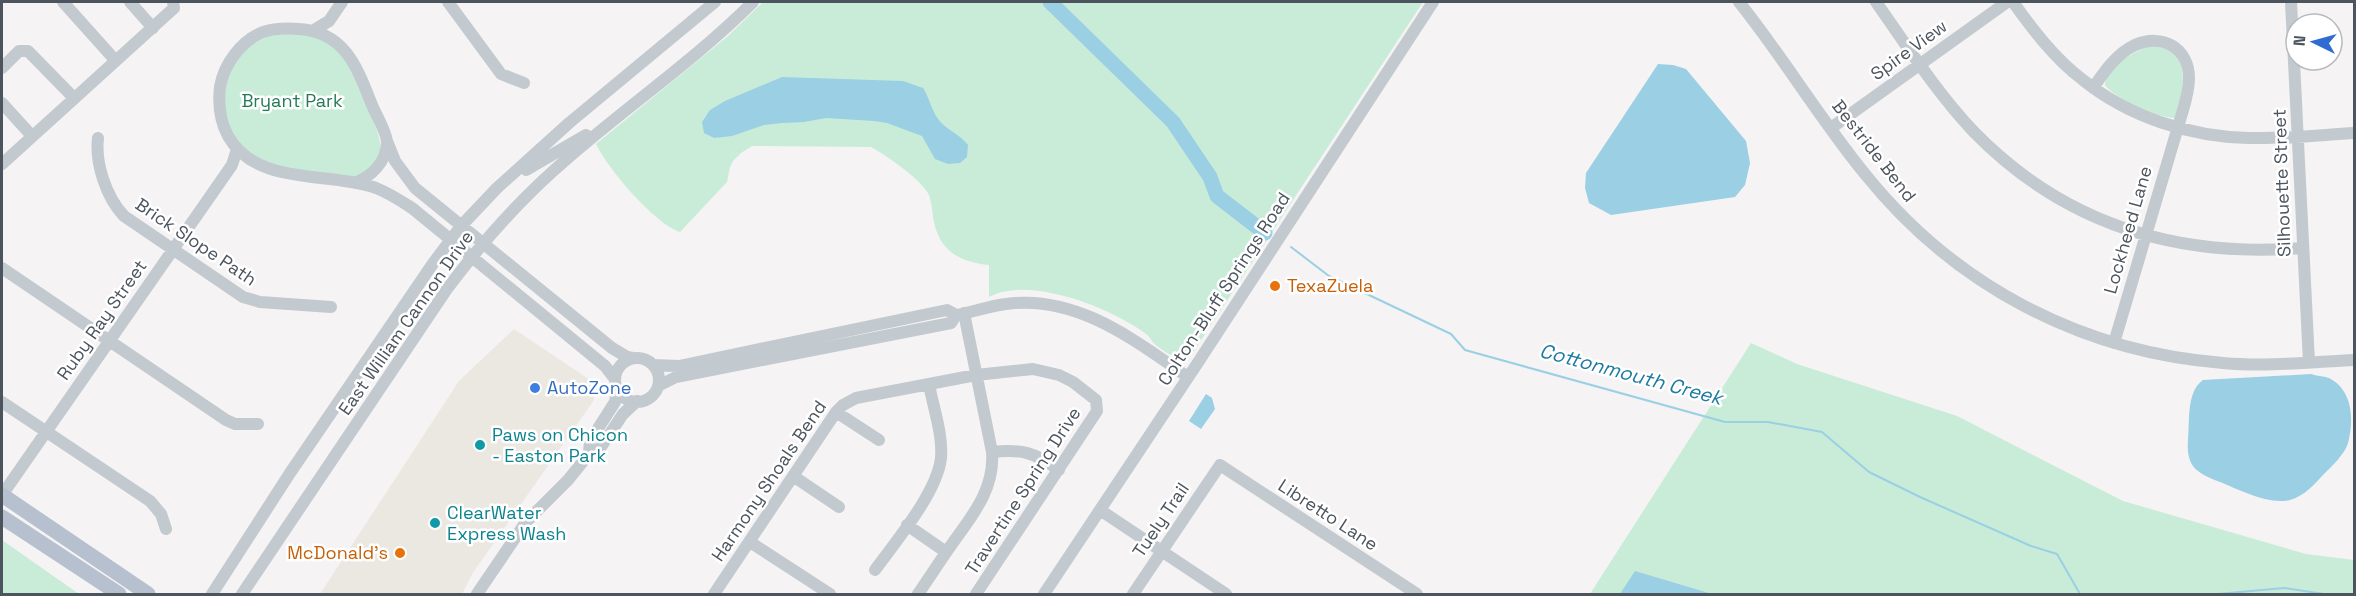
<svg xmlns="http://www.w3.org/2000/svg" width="2356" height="596" font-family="'Space Grotesk',sans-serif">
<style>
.commercial{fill:#eae8e1}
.green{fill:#c8ecd8}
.water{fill:#9acfe4}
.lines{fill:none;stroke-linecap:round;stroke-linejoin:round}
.stream{stroke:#9acfe4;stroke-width:2}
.river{stroke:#9acfe4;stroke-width:15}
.minor{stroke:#c2c9cf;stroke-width:12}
.major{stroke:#b6c0ce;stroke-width:15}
.food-dot{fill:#e8710a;stroke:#fff;stroke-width:2}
.shop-dot{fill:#3f7fe0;stroke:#fff;stroke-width:2}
.culture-dot{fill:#0f9aa8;stroke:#fff;stroke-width:2}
.labels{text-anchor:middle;stroke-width:5;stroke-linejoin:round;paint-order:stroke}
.street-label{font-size:18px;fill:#4c545e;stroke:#fff}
.park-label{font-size:18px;fill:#237a55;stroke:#fff}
.food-label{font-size:18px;fill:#c56008;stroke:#fff;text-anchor:start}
.shop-label{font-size:18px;fill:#366cbe;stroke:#fff;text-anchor:start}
.culture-label{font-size:18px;fill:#0d838f;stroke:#fff;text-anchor:start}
.water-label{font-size:20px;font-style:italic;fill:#1d7ba1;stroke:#fff}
</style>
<rect width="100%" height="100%" fill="#f5f3f3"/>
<path class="commercial" d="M514,329L593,382L594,400L472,574L462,594H320L459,381Z"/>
<path class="green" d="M763,2H1423L1190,357L1183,360C1175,358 1157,348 1152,341C1150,338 1149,336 1146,334C1112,309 1044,282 1002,292C997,293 993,295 989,297V265C967,263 945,255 937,232C932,220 933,207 929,195C922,180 886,155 871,147L752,146L741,153L733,161L730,167L727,182L680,232C654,223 608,169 596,144L728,36Z
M303,32C313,36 325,39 333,45C348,55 385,137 381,154C377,167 361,173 350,180L277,167L241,149L226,120L223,96L227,74L243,50L268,36Z
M2149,46C2182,48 2186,68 2181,96C2179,104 2179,112 2174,118C2156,117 2116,99 2105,85C2106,67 2134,52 2149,46Z
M1751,343L1797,364L1957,416L2123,501L2306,554L2354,560V594H1590Z
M2,540L79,594H2Z"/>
<path class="water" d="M1658,64L1673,65L1686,69L1746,141L1750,163L1745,185L1735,197L1611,215L1589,203L1585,188L1586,173Z
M782,77L903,81L923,88C929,97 932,111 938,119C946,130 959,133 968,145L967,157L960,163L948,164L935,159L922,136L887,123L874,121L826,118L804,122L782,123L764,125L732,136L714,138L704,133L702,122L710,110L725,101Z
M2311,374C2316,376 2323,376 2329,378C2353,390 2354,420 2348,443C2345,454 2331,467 2323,475C2314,485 2304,496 2290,500C2268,505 2240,490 2220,482C2197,473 2186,467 2188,440C2190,421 2186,392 2203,380Z
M1206,394L1212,398L1215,409L1201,429L1189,421Z
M1635,571L1712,594H1620Z"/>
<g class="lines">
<path class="stream" d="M1291,247L1329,276L1451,334L1465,350L1725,422H1768L1822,432L1869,472L1920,497L2031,546L2057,554L2080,594
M2218,594L2284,588L2324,594"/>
<path class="river" d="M1050,2L1173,122L1210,177L1217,196L1265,233"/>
<path class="minor" d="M63,2L115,60
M130,2L153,28
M448,2L501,74L524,83
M1739,2C1783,57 1820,119 1865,174C1954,285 2081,352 2223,363C2267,367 2311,362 2354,360
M1876,2C1907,46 1937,93 1974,132C2064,224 2176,258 2302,248
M2013,2C2033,30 2055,59 2083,80C2129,117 2191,137 2249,138C2284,139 2320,135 2354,133
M2291,2L2309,362
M314,30L329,21L342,2
M2,68L19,51H28L74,98
M2093,88C2104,72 2116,54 2135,45C2162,33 2189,48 2189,78C2189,89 2186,100 2183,110L2114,343
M2,103L32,136
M1831,128L2007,2
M98,138C95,163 106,197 124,216L243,297L260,302L331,307
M387,141L395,161L415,188L612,348L627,357L633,358
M2,164L174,8L173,2
M526,170L586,135
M355,183C371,176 386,163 387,143C387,132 376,115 372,105C357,67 345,32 299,29C287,28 275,28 263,32C241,41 224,64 220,87C218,104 220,121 228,136C257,187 328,171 376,188C389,193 401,201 412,208L605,366L615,379
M2,268L226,420L235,424H258
M615 380a22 22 0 1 1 44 0a22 22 0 1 1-44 0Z
M653,365L679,366L947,310L956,315C973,312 989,306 1006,304C1076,294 1134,340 1188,377
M658,386L676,377L951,323L956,315
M2,402L150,501L161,514L166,529
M836,412L879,440
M992,452C1022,449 1034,452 1059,470
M589,453L599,450L623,414L637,401
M793,476L839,507
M2,495L232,165L237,149
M1100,510L1226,594
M907,525L946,552
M750,542L830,594
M875,570C896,541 937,493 941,458C943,434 933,407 929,384
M212,594L290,473L434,262L461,226L497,188L569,123L715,2
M242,594L447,289C483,241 522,197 568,158C629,105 696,59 753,2
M477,594L526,522L568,480L585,459L589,453L590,441L615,402L617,388
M714,594L836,412L843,405L856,398L976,375L1033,369L1059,375L1073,382L1096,400L1097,411L976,594
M918,594C929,578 940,561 952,544C972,516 995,489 992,452L964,313
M1044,594L1197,364L1433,2
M1133,594L1220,465L1417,594"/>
<path class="major" d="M2,495L148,594
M2,517L119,594"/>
</g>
<g class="food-dot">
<circle cx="1275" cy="286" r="6"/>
<circle cx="400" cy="553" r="6"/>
</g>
<circle class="shop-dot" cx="535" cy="388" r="6"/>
<g class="culture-dot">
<circle cx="480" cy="445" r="6"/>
<circle cx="435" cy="523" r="6"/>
</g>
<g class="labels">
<g class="street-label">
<text transform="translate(1909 50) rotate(-36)" y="6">Spire View</text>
<text transform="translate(1874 151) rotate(52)" y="6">Bestride Bend</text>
<text transform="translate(2282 183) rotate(-92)" y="6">Silhouette Street</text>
<text transform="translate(2128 230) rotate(-74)" y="6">Lockheed Lane</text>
<text transform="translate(196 242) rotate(34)" y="6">Brick Slope Path</text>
<text transform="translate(1224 289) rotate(-57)" y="6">Colton-Bluff Springs Road</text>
<text transform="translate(102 320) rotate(-55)" y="6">Ruby Ray Street</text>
<text transform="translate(406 323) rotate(-55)" y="6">East William Cannon Drive</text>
<text transform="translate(769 481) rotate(-56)" y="6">Harmony Shoals Bend</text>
<text transform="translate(1023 491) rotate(-57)" y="6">Travertine Spring Drive</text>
<text transform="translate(1328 515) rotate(33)" y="6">Libretto Lane</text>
<text transform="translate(1161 520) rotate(-56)" y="6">Tuely Trail</text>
</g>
<g class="park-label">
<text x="292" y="107">Bryant Park</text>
</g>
<g class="food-label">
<text x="1287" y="292">TexaZuela</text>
<text x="388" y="559" text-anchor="end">McDonald's</text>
</g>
<g class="shop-label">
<text x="547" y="394">AutoZone</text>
</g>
<g class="culture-label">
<text x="492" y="441">Paws on Chicon<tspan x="492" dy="21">- Easton Park</tspan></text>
<text x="447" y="519">ClearWater<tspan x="447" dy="21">Express Wash</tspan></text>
</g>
<g class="water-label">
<text transform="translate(1631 374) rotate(15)" y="7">Cottonmouth Creek</text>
</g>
</g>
<rect width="2356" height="596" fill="none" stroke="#4c545e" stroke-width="6"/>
<g transform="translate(2314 42) rotate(275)"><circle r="28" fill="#ffffff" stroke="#b7bbbf" stroke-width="1.5"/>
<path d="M0-4.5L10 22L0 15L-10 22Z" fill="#306bd2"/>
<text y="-9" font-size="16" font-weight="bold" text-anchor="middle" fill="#4c545e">N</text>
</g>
</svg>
